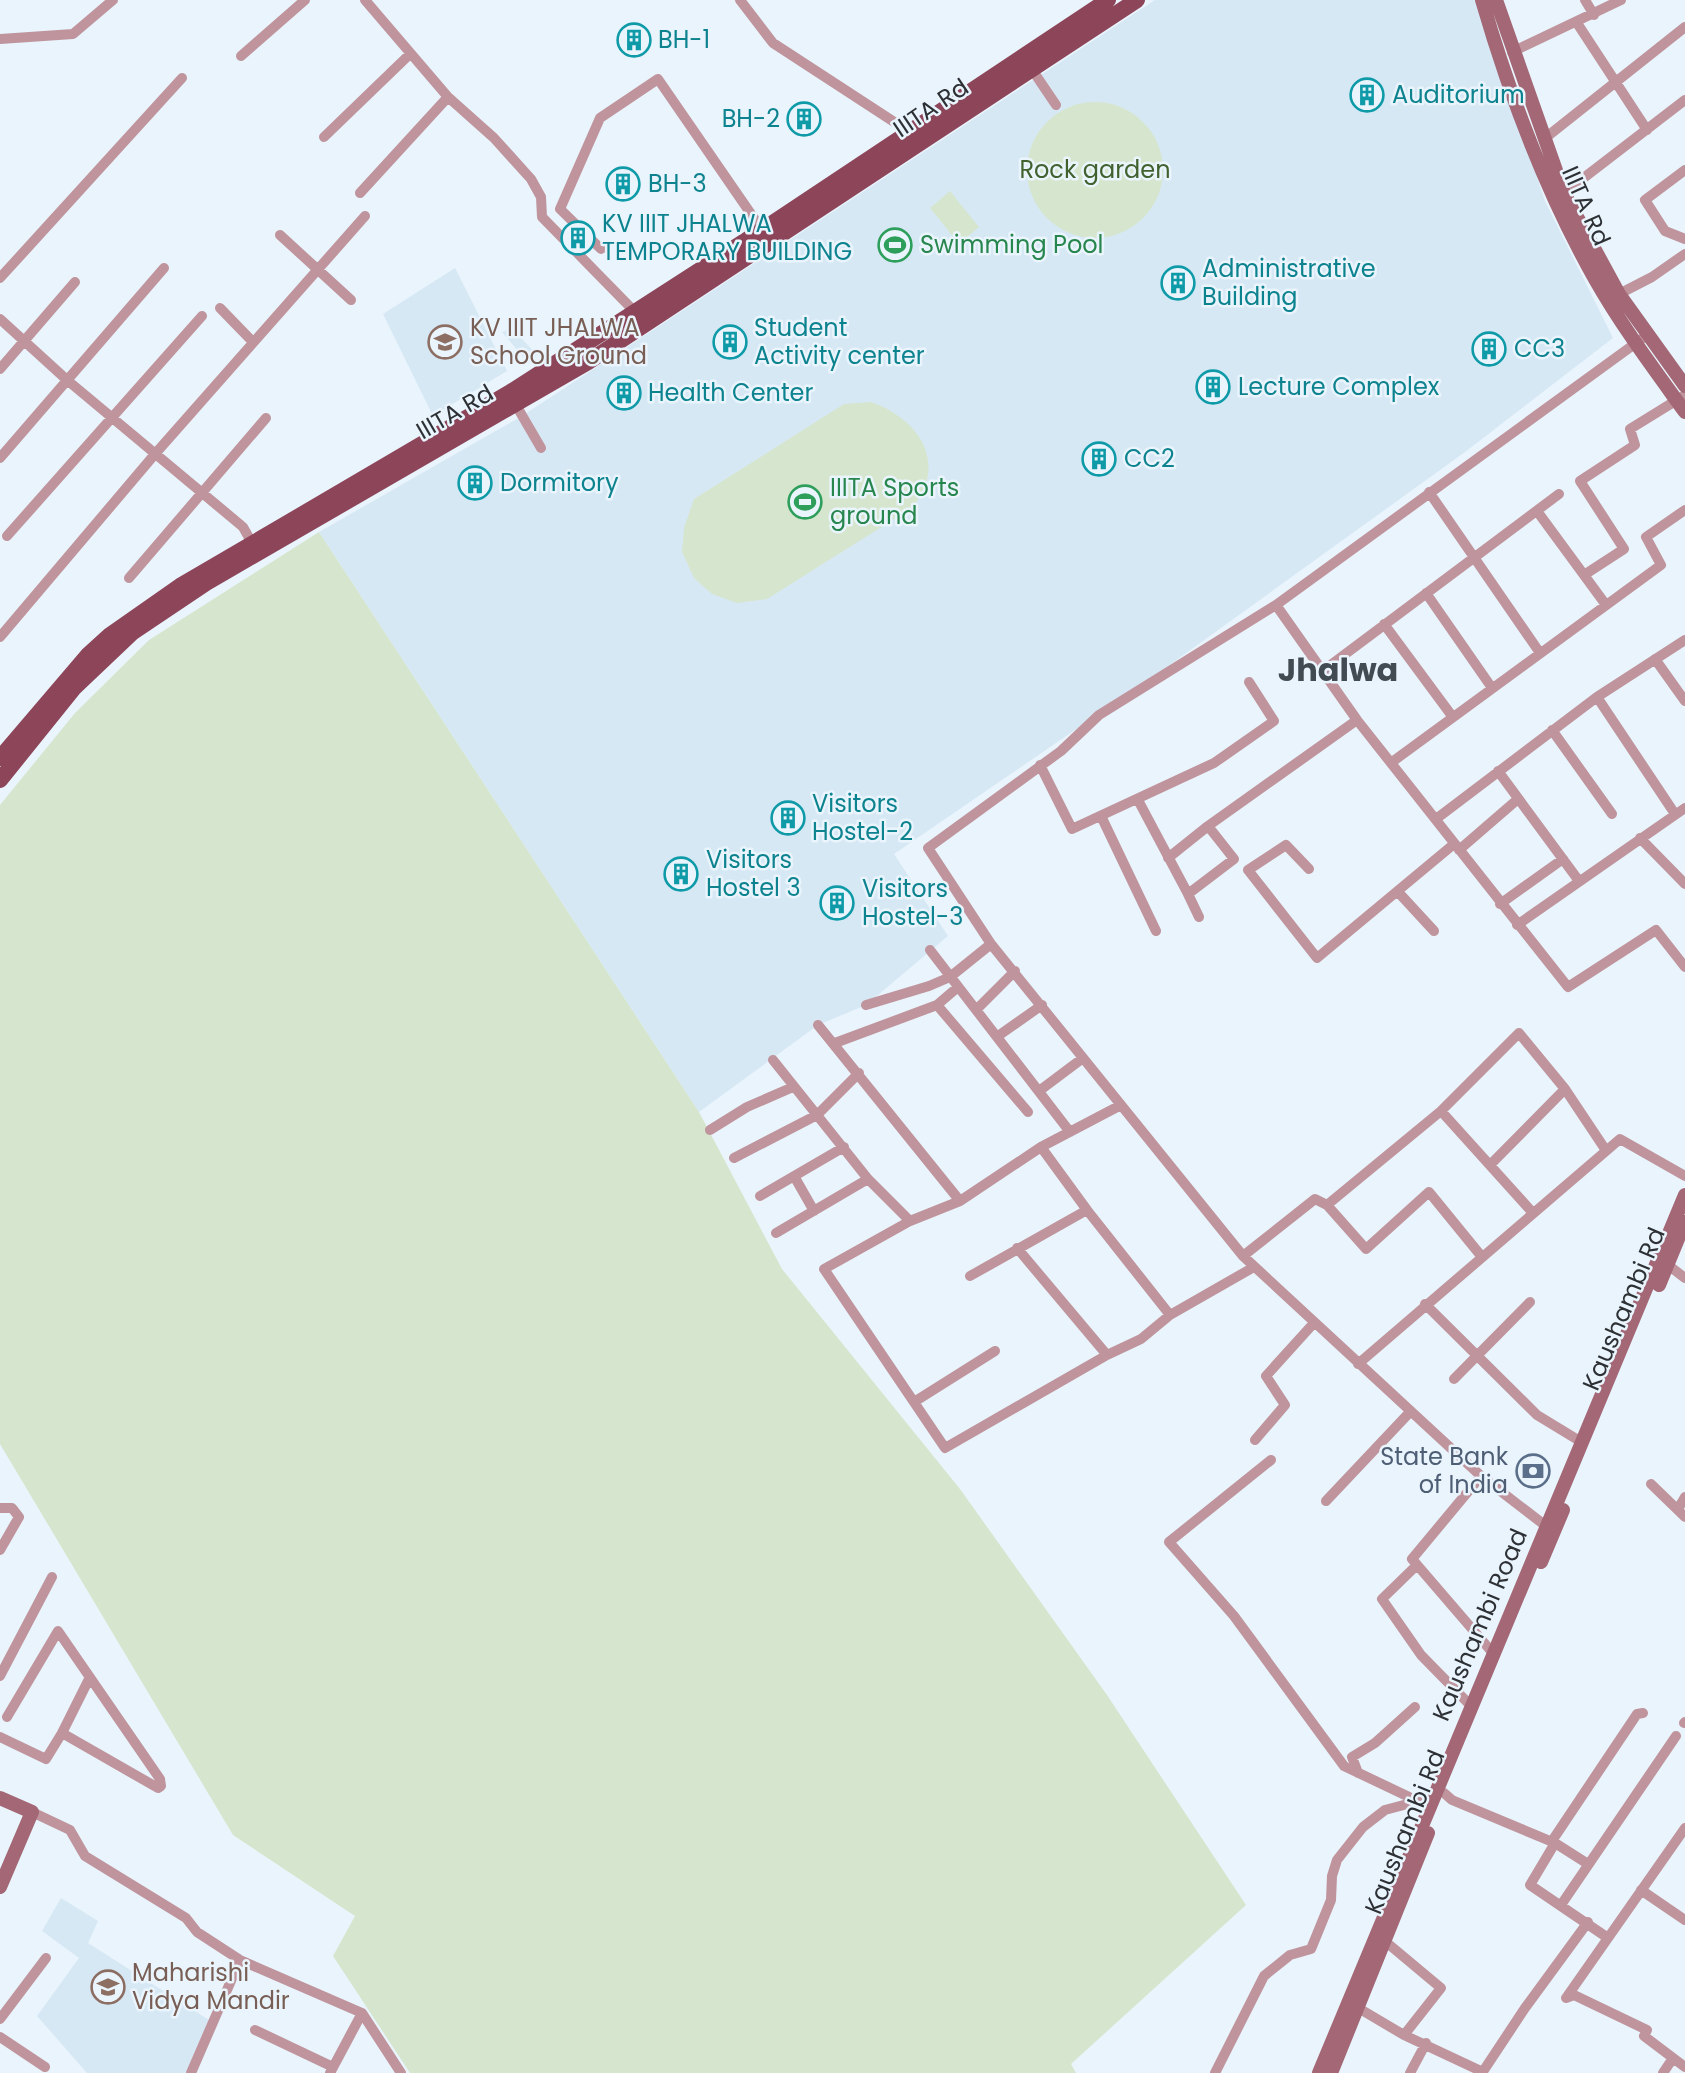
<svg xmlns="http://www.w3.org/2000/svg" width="1685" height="2073" font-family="Poppins,sans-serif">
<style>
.built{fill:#d7e8f5}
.green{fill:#d6e6ce}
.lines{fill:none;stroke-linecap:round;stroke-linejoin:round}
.street{stroke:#bf949d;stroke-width:10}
.secondary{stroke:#a36775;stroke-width:14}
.primary{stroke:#8d4559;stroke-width:16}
.labels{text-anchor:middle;stroke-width:5;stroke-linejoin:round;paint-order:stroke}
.culture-label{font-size:24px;fill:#0d838f;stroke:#e9f4fc;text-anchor:start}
.street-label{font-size:24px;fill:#2d3034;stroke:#e9f4fc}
.park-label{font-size:24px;fill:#41622f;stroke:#e9f4fc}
.leisure-label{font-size:24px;fill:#27864d;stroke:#e9f4fc;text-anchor:start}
.education-label{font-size:24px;fill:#785e54;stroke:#e9f4fc;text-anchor:start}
.service-label{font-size:24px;fill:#4e5e75;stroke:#e9f4fc;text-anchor:end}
.district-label{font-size:32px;font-weight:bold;fill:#434b52;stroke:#e9f4fc}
</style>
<rect width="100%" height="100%" fill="#e9f4fc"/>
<path class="built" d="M1155,0H1477L1545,201L1613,338L1465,452L1164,669L894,854L948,936L866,1005L818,1025L699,1112L319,532L522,416Z
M455,268L507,371L433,416L383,314Z
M512,328L537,355L529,364L502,332Z
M61,1898L98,1921L88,1943L209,2020L187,2073H87L37,2016L79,1958L42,1931Z"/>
<path class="green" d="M1027 170a68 68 0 1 1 136 0a68 68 0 1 1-136 0Z
M950,191L979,227L959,244L930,208Z
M871,402C903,413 936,441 927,480C925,489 918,498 915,506L767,599L737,603L712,594L694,578L682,552L684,528L694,499L844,404Z
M319,532L699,1112L782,1269L960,1489L1107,1695L1246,1905L1071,2064L1076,2073H410L333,1956L355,1916L233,1835L0,1444V805L75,713L149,640Z"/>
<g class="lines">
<path class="street" d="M365,0L448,97L494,138L531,179L541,197L542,217L636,313
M740,0L773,43L908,131
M1585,0L1594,15
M1577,23L1647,130
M0,39L73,34L113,0
M1512,52L1621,0
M241,56L305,0
M1029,65L1056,105
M324,137L410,54
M1544,139L1685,27
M1685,170L1645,200L1665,231L1685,239
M360,193L448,97
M1564,193L1685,100
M280,235L351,300
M601,249L560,209L600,118L658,79L762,230
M0,278L182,78
M1619,294L1652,277L1685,254
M220,308L253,342
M0,319L67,380L243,527L252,543
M0,369L75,282
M513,400L541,448
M0,458L164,268
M1429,492L1540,653
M1537,511L1606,605
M7,536L202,316
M1584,575L1624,549L1580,481L1635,445L1630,429L1685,395
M129,578L266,418
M1426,593L1492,688
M1276,605L1357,720L1568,987L1656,930L1685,967
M1384,624L1452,716
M0,637L155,454L365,216
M1655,659L1685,701
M1324,670L1559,494
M1597,697L1675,814
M1552,730L1612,814
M1392,762L1661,565L1646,537L1685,510
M1040,765L1072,829L1214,763L1274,721L1249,682
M1498,771L1579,881
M1138,800L1188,894
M1101,816L1156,931
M1436,819L1597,697L1685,640
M1640,838L1685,884
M1459,850L1518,799
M1168,858L1208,826
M1309,869L1286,845L1248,870L1317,958L1454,844
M1399,893L1434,931
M1500,904L1563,859
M1199,917L1188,894L1234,859L1208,826L1357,720
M1517,925L1685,808
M930,950L1070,1132
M866,1005L929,986L950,977L991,944
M937,1005L958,987
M976,1010L1015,971
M818,1025L960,1201
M998,1036L1042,1005
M835,1043L937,1005L1028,1112
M773,1060L868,1179L910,1221
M1039,1091L1083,1058
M1121,1105L1041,1147L960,1201L910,1221L824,1269L945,1448L1107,1355L1141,1339L1170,1315L1254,1267
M1441,1111L1533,1213
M710,1130L747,1107L793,1087
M1041,1147L1087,1210L1170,1315
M734,1158L817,1115L859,1073
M1490,1165L1565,1089
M794,1176L814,1211
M760,1196L844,1147
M1327,1205L1366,1249L1429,1192L1482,1257
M776,1233L868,1179
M1017,1248L1107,1355
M1243,1256L1315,1199L1327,1205L1441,1111L1519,1033L1565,1089L1605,1149
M1668,1265L1685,1278
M970,1276L1087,1210
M1425,1304L1537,1415L1583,1443
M1358,1364L1620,1139L1685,1176
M1454,1379L1530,1302
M914,1402L995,1351
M1255,1440L1285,1405L1266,1376L1313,1324
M1271,1460L1169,1542L1234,1616L1344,1766L1428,1806
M1481,1476L1412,1559L1492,1652
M1651,1484L1685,1517
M1326,1501L1410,1412
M0,1508H12L19,1517L0,1550
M1678,1509L1685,1497
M1551,1530L1481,1476L1243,1256L991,944L928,848L1061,751L1099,715L1276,605L1647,335
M1417,1565L1382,1599L1421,1655L1470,1705
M0,1676L52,1577
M7,1717L58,1631L160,1779L161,1786L158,1788L62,1733L89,1679
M1684,1723L1685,1722
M0,1737L46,1759L62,1733
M1358,1773L1352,1757L1375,1743L1415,1707
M1444,1793L1452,1800L1555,1843L1588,1864
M32,1812L70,1830L85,1856L186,1918L197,1932L240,1960L362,2013L401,2073
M1685,1828L1566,1998L1574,1995L1647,2030L1644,2036L1685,2067
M1641,1890L1685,1920
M1561,1905L1676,1736
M1608,1938L1530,1885L1555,1843L1552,1841L1637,1714L1643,1713
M1386,1942L1441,1988L1404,2035
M1360,2009L1404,2035L1483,2072
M0,2019L46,1958
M255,2030L333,2067
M0,2037L45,2067
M191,2073L240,1960
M330,2073L362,2013
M1215,2073L1264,1976L1290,1955L1311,1949L1331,1900L1332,1876L1337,1860L1363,1827L1385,1810L1415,1802
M1410,2073L1426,2043
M1482,2073L1525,2008L1588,1922
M1663,2073L1673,2058"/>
<path class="secondary" d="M1482,0C1509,93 1547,194 1595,279C1621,325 1654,369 1685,412
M1496,0L1564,193L1619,294L1685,386
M1659,1285L1685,1222
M1541,1562L1563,1510
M0,1798L32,1812L0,1887
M1319,2073L1685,1195
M1331,2073L1428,1833"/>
<path class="primary" d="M0,758L88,655L110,635L180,586L509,393L762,230L1108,0
M0,780L74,688L133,632L206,583L588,362L1137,0"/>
</g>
<defs>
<symbol id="building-ring" viewBox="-11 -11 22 22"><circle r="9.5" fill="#e9f4fc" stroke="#0f9aa8" stroke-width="1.5"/><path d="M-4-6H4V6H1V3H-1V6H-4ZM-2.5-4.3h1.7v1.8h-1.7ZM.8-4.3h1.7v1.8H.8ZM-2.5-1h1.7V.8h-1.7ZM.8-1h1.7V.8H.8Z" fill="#0f9aa8"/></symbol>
<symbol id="stadium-ring" viewBox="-11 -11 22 22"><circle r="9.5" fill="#e9f4fc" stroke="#2e9e5b" stroke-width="1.5"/><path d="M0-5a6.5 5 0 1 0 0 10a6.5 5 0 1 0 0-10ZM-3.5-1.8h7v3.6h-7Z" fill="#2e9e5b"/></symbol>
<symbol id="school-ring" viewBox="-11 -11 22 22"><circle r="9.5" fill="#e9f4fc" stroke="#8d6e63" stroke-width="1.5"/><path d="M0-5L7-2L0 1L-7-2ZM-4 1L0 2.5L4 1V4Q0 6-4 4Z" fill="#8d6e63"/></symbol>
<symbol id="bank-ring" viewBox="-11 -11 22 22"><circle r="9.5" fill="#e9f4fc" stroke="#5c6f8a" stroke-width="1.5"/><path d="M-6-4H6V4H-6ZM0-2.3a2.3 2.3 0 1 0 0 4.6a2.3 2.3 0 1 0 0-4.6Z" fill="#5c6f8a"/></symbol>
</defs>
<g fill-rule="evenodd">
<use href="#building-ring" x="615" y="21" width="38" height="38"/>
<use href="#building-ring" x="1348" y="76" width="38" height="38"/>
<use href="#building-ring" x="785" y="100" width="38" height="38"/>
<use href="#building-ring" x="604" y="165" width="38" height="38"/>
<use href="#building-ring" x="559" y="219" width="38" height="38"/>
<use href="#stadium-ring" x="876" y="226" width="38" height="38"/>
<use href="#building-ring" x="1159" y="264" width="38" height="38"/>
<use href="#school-ring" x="426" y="323" width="38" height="38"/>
<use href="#building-ring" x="711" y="323" width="38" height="38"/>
<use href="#building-ring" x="1470" y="330" width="38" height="38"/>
<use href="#building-ring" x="1194" y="368" width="38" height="38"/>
<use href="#building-ring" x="605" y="374" width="38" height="38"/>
<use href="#building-ring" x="1080" y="440" width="38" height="38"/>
<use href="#building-ring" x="456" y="464" width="38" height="38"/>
<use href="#stadium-ring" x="786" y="483" width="38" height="38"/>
<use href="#building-ring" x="769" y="799" width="38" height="38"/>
<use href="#building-ring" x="662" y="855" width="38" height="38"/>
<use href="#building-ring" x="818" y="884" width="38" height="38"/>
<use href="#bank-ring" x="1514" y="1452" width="38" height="38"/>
<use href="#school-ring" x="89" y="1968" width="38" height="38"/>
</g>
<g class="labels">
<g class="culture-label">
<text x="658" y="48">BH-1</text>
<text x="1392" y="103">Auditorium</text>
<text x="780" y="127" text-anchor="end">BH-2</text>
<text x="648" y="192">BH-3</text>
<text x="602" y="232">KV IIIT JHALWA<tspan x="602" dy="28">TEMPORARY BUILDING</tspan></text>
<text x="1202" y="277">Administrative<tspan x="1202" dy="28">Building</tspan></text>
<text x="754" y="336">Student<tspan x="754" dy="28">Activity center</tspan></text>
<text x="1514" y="357">CC3</text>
<text x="1238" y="395">Lecture Complex</text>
<text x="648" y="401">Health Center</text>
<text x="1124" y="467">CC2</text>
<text x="500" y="491">Dormitory</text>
<text x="812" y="812">Visitors<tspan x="812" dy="28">Hostel-2</tspan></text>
<text x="706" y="868">Visitors<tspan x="706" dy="28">Hostel 3</tspan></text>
<text x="862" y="897">Visitors<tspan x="862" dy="28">Hostel-3</tspan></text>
</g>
<g class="street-label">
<text transform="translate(931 108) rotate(-34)" y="8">IIITA Rd</text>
<text transform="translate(1586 206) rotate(66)" y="8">IIITA Rd</text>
<text transform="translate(455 412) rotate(-30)" y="8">IIITA Rd</text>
<text transform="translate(1624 1309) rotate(-67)" y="8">Kaushambi Rd</text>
<text transform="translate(1480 1625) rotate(-67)" y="8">Kaushambi Road</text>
<text transform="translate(1405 1832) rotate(-68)" y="8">Kaushambi Rd</text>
</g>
<g class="park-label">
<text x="1095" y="178">Rock garden</text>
</g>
<g class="leisure-label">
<text x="920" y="253">Swimming Pool</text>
<text x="830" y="496">IIITA Sports<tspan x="830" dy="28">ground</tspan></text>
</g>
<g class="education-label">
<text x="470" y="336">KV IIIT JHALWA<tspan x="470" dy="28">School Ground</tspan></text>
<text x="132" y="1981">Maharishi<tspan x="132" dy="28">Vidya Mandir</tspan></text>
</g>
<g class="service-label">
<text x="1508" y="1465">State Bank<tspan x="1508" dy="28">of India</tspan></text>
</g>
<g class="district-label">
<text x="1338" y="681">Jhalwa</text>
</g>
</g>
</svg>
